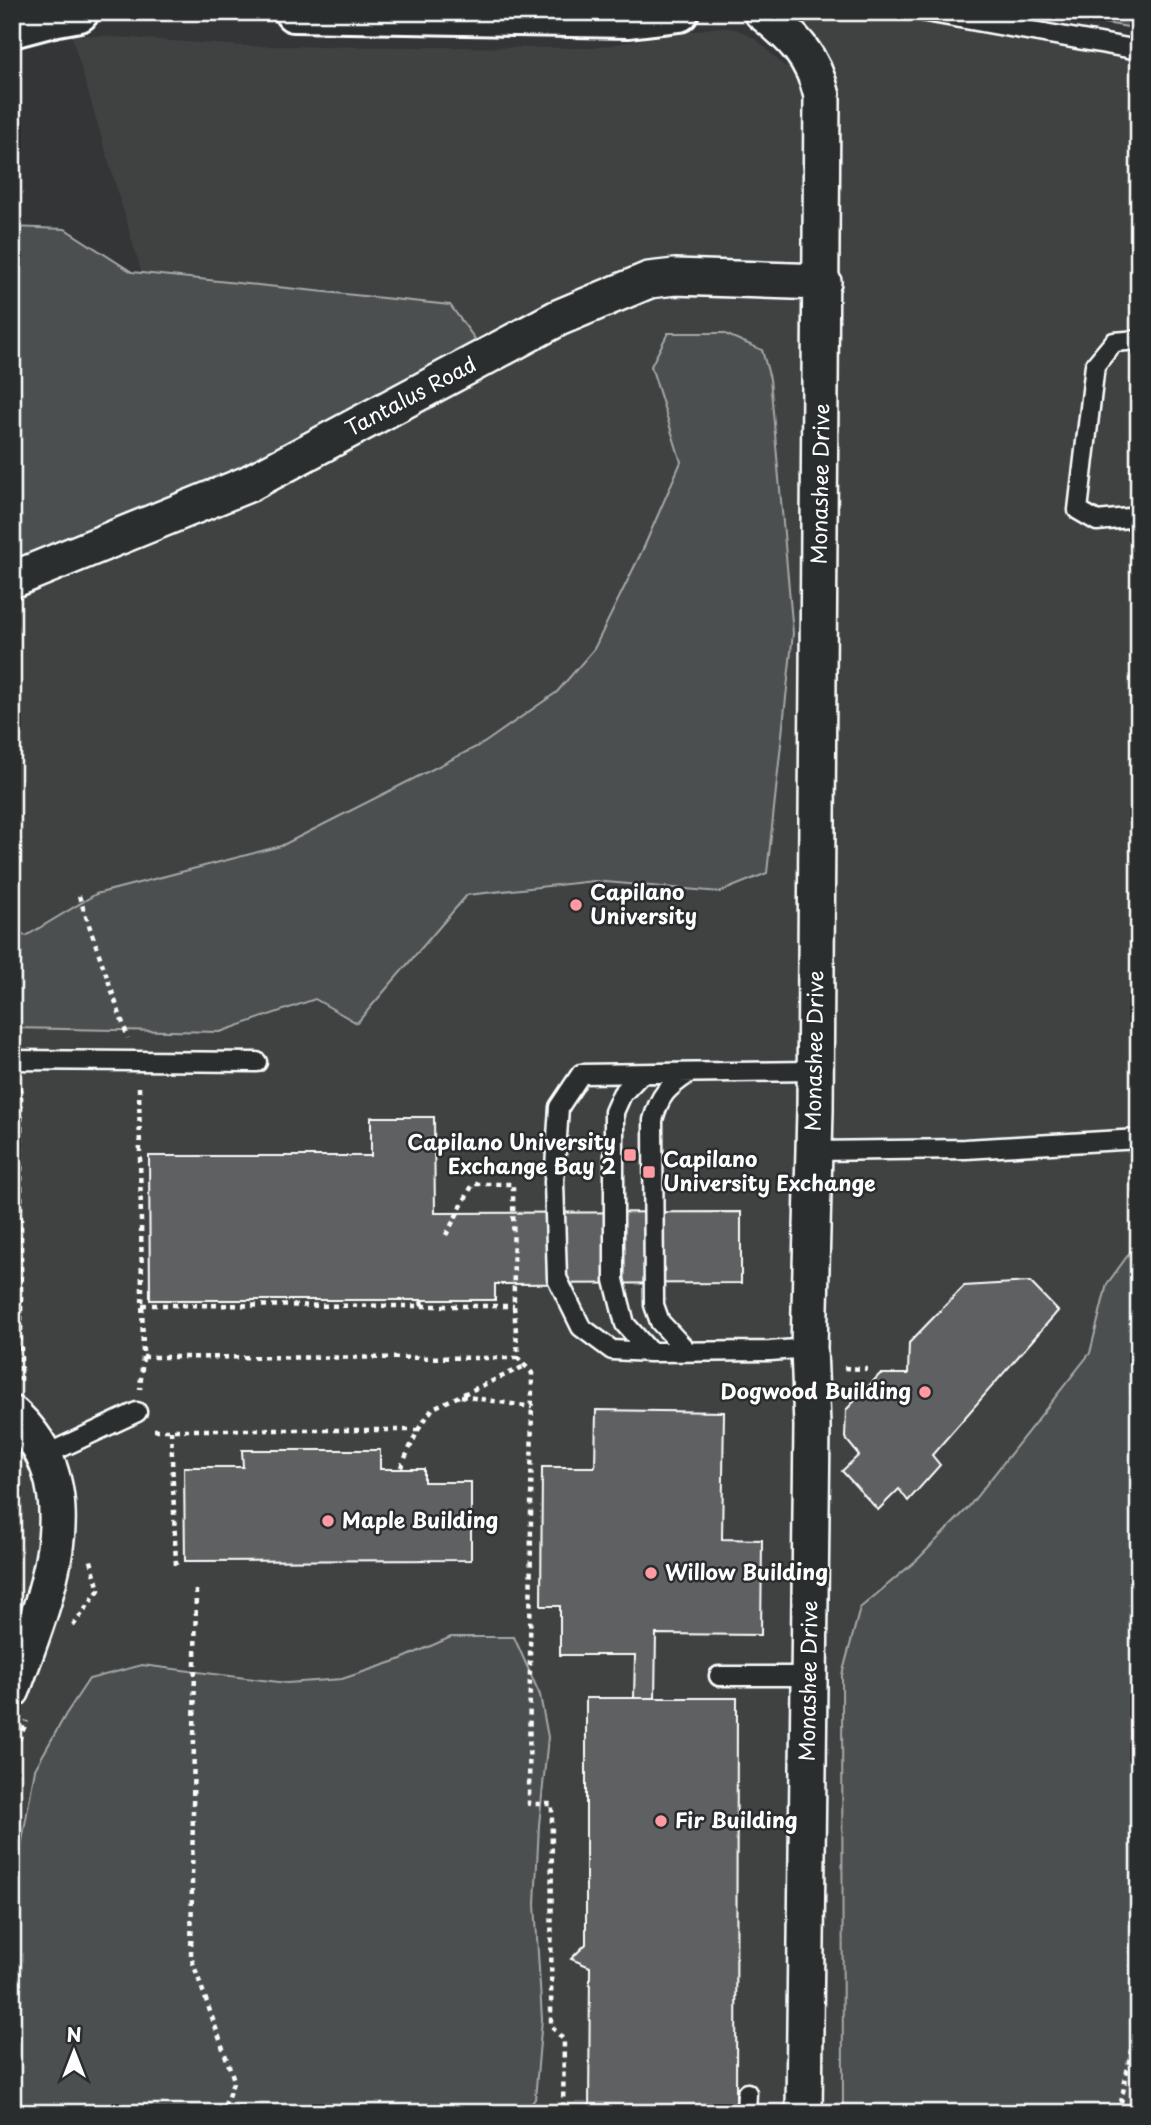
<svg xmlns="http://www.w3.org/2000/svg" width="1151" height="2125" font-family="'Playpen Sans',sans-serif">
<style>
.built{fill:#404243}
.green{fill:#4c4f50;stroke:#a6a7a8;stroke-width:2}
.building{fill:#5f6162;stroke:#fff;stroke-width:2}
.lines{fill:none;stroke-linecap:round;stroke-linejoin:round}
.lane-casing{stroke:#fff;stroke-width:23}
.street-casing{stroke:#fff;stroke-width:40}
.secondary-casing{stroke:#fff;stroke-width:44}
.path{stroke:#fff;stroke-width:4.5;stroke-dasharray:5 5;stroke-linecap:butt}
.lane{stroke:#2a2d2e;stroke-width:18}
.street{stroke:#2a2d2e;stroke-width:35}
.secondary{stroke:#2a2d2e;stroke-width:38}
.poi-dot{fill:#ff9aa2;stroke:#2a2d2e;stroke-width:2.5}
.labels{text-anchor:middle;stroke-width:5;stroke-linejoin:round;paint-order:stroke}
.street-label{font-size:21px;fill:#fff;stroke:#2a2d2e}
.poi-label{font-size:21px;font-weight:bold;fill:#fff;stroke:#2a2d2e;text-anchor:start}
</style>
<rect width="100%" height="100%" fill="#333536"/>
<filter id="ink" filterUnits="userSpaceOnUse"><feTurbulence type="fractalNoise" baseFrequency=".0143" numOctaves="2"/><feDisplacementMap in="SourceGraphic" scale="14" xChannelSelector="R" yChannelSelector="G"/><feConvolveMatrix kernelMatrix="1 2 1 2 8 2 1 2 1" color-interpolation-filters="sRGB"/></filter>
<g filter="url(#ink)">
<path class="built" d="M808,12H926L1139,50V1240L1107,1284L1090,1353L966,1510L918,1559L860,1609L842,1675L845,2113H12V1600L21,1576L12,1511V570L206,490L71,34L246,46L593,48L718,27L736,29L756,39L785,67L810,18Z"/>
<path class="green" d="M1044,12H1139V29Z
M12,227L65,229L132,272L450,305L480,346L207,491L12,570Z
M668,333H723L762,350L770,379L793,633L767,873L720,892L594,881L467,895L357,1023L315,999L220,1032L12,1028V931L26,936L96,894L281,846L484,743L557,692L594,649L644,547L681,462L651,366Z
M12,1176H18L17,1328H12Z
M1139,1240V2113H843L842,1675L860,1608L918,1559L966,1510L1090,1353L1107,1284Z
M451,1637H514L540,1695L548,1737L539,1825L535,1904L542,2019L535,2099L524,2113H12V1878L18,1863L35,1769L66,1714L89,1679L142,1665L287,1683L342,1679L399,1660Z"/>
<path class="building" d="M371,1117H434L435,1213L741,1212V1283L495,1284V1300H150L149,1156H371Z
M1030,1282L1058,1311L932,1455L940,1465L908,1501L899,1489L878,1510L842,1471L859,1455L845,1438L846,1410L880,1374H908L909,1343L964,1286Z
M596,1410L724,1412L722,1539L762,1540L761,1635L656,1634L655,1698H634L635,1655H560V1606H541L542,1467H595Z
M242,1450H380V1469H424V1482H471V1560L185,1561L184,1467H243Z
M586,1698H737L736,2113H589L590,1967L571,1959L586,1944Z"/>
<g class="lines">
<defs>
<path id="lane" d="M926,12L1139,50
M1139,340L1114,342L1095,365L1078,510L1097,521L1139,517
M12,1060L257,1062
M641,1074L622,1094L614,1112V1280L625,1324L650,1352
M814,1151L965,1149L1139,1139
M809,1348L770,1351L650,1352L612,1350L581,1327L557,1278L554,1182L559,1107L581,1074L815,1071
M687,1351L660,1322L654,1305L653,1120C660,1094 667,1088 689,1073
M45,1455L137,1412
M719,1676H809
M746,2113L747,2093"/>
<path id="street" d="M762,12C793,37 813,56 822,96L815,1110L809,1348L812,1426L804,2113
M12,580L248,484L558,318L649,280L675,277L823,282
M12,1414C96,1489 43,1603 12,1690"/>
<path id="secondary" d="M294,12L629,18L679,12
M12,28L57,16L79,12"/>
</defs>
<use href="#lane" class="lane-casing"/>
<use href="#street" class="street-casing"/>
<use href="#secondary" class="secondary-casing"/>
<path class="path" d="M79,896L128,1038
M21,1086V1382
M139,1087L143,1357L140,1389
M446,1235L473,1184H513L514,1306L518,1358L532,1373L529,1804H552L551,2026L564,2040L563,2113
M142,1305L422,1306L421,1300
M422,1306H514
M143,1357L518,1358
M844,1368L867,1369
M461,1396L532,1407
M154,1430H418L400,1469
M171,1430L176,1566
M418,1430L433,1408L525,1366
M196,1590L191,1957L234,2080L222,2113
M73,1626L99,1590L90,1557
M12,1759L14,1751L27,1721
M1119,2113L1139,2009"/>
<use href="#lane" class="lane"/>
<use href="#street" class="street"/>
<use href="#secondary" class="secondary"/>
</g>
</g>
<g class="poi-dot">
<circle cx="576" cy="905" r="7"/>
<rect x="623" y="1148" width="14" height="14" rx="3.5"/>
<rect x="642" y="1165" width="14" height="14" rx="3.5"/>
<circle cx="925" cy="1392" r="7"/>
<circle cx="328" cy="1521" r="7"/>
<circle cx="651" cy="1573" r="7"/>
<circle cx="661" cy="1821" r="7"/>
</g>
<g class="labels">
<g class="street-label">
<text transform="translate(411 397) rotate(-28)" y="7">Tantalus Road</text>
<text transform="translate(821 484) rotate(-89)" y="7">Monashee Drive</text>
<text transform="translate(815 1051) rotate(-89)" y="7">Monashee Drive</text>
<text transform="translate(809 1681) rotate(-89)" y="7">Monashee Drive</text>
</g>
<g class="poi-label">
<text x="590" y="900">Capilano<tspan x="590" dy="24">University</tspan></text>
<text x="616" y="1150" text-anchor="end">Capilano University<tspan x="616" dy="24">Exchange Bay 2</tspan></text>
<text x="663" y="1167">Capilano<tspan x="663" dy="24">University Exchange</tspan></text>
<text x="911" y="1399" text-anchor="end">Dogwood Building</text>
<text x="342" y="1528">Maple Building</text>
<text x="665" y="1580">Willow Building</text>
<text x="675" y="1828">Fir Building</text>
</g>
</g>
<rect width="1151" height="2125" fill="none" stroke="#2a2d2e" stroke-width="42"/>
<rect x="21" y="21" width="1109" height="2083" fill="none" stroke="#fff" stroke-width="2.5" filter="url(#ink)"/>
<g transform="translate(74 2052)" stroke="#2a2d2e" stroke-width="5" paint-order="stroke">
<path d="M0-5L12 26L0 18L-12 26Z" fill="#ffffff"/>
<text y="-10" font-size="19" font-weight="bold" text-anchor="middle" fill="#ffffff">N</text>
</g>
</svg>
